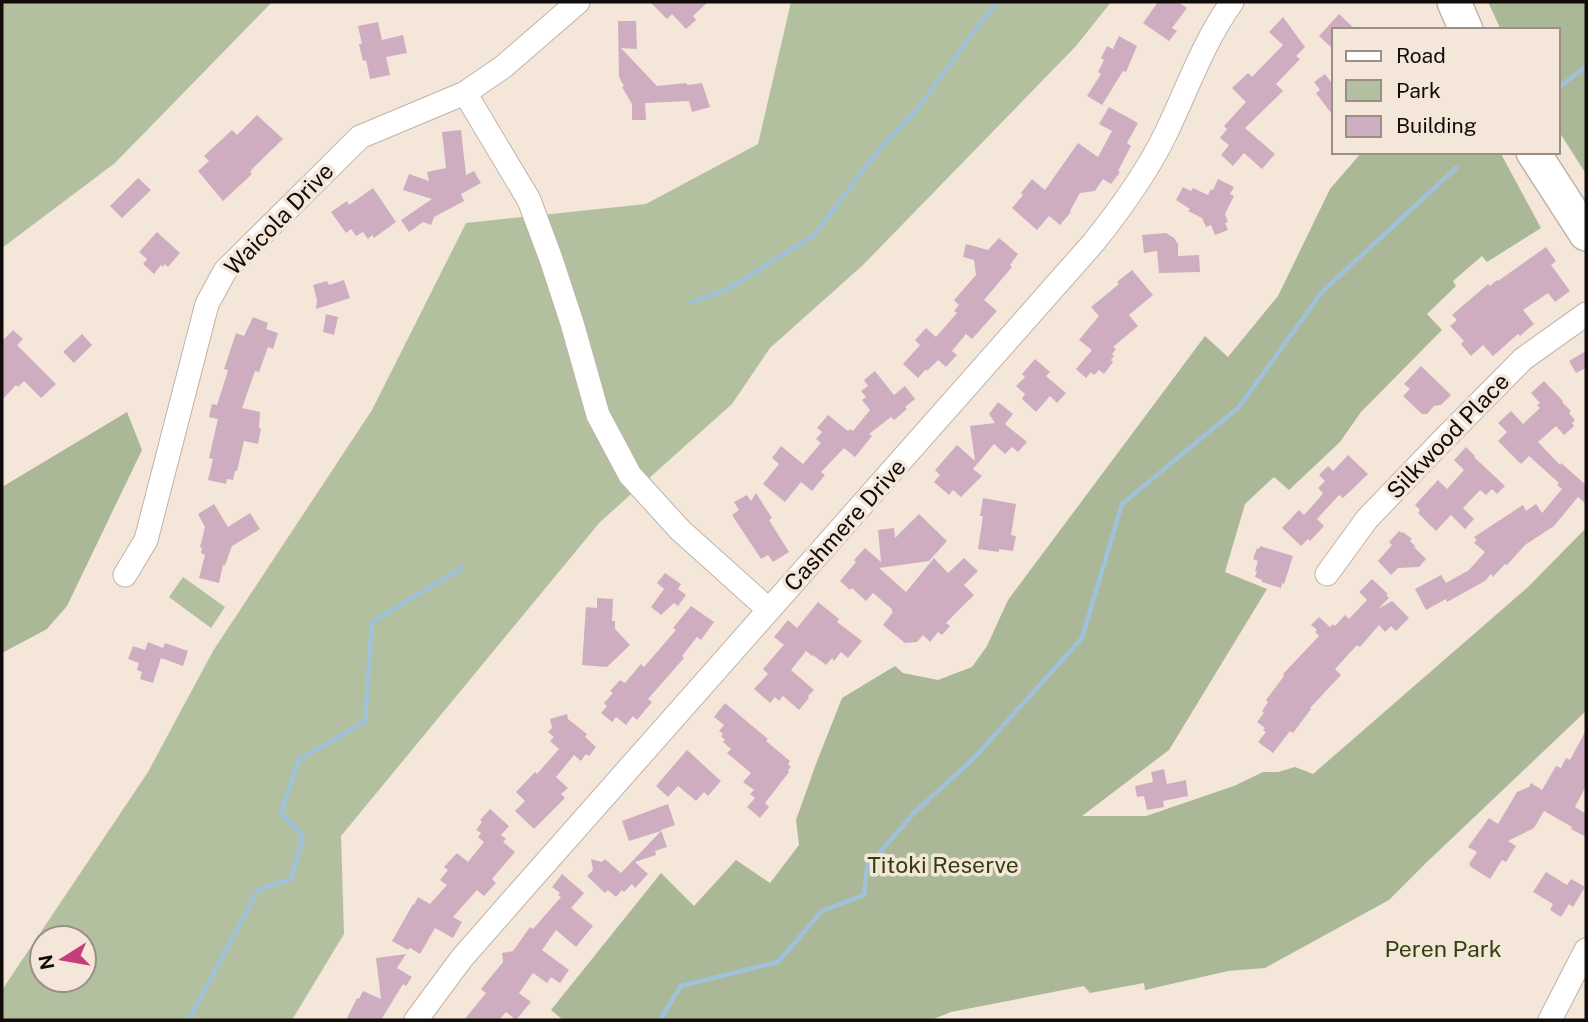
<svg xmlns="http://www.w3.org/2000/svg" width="1588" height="1022" font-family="'Public Sans',sans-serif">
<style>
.green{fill:#b3c0a0;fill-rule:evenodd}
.forest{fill:#abb897}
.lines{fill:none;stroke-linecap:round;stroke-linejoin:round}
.stream{stroke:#a0c2d8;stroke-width:4.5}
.building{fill:#cfadc1}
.minor-casing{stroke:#c1b2a7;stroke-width:25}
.highway-casing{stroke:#c1b2a7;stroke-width:36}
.minor{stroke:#fff;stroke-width:23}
.highway{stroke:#fff;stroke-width:33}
.labels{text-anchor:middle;stroke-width:7;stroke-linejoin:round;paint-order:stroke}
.street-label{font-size:23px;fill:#110c09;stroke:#f5e6da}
.park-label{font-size:23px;fill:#31410d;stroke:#f5e6da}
</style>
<rect width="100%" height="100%" fill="#f5e6da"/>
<path class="green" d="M2,2H272L115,163L2,248Z
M791,2H1111L1076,46L863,265L770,348L732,404L600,522L341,836L344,934L292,1020H2V990L148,772L213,651L372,410L466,223L646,204L758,144ZM42,938H84V980H42Z
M183,577L225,607L211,628L169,597Z"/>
<path class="forest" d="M1488,2H1586V174L1558,130V30H1501Z
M1362,152H1500L1541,228L1487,262L1482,256L1453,281L1456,286L1427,314L1442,330L1361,412L1340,442L1289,490L1274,477L1245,504L1225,572L1267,589L1169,750L1082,816H1146L1234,786L1263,772H1278L1295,767L1313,774L1528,587L1586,528V711L1427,862L1389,900L1265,968L1228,971L1145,990L1144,983L1090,993L1084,986L951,1012L931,1020H563L551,1010L661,873L694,906L736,860L770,883L799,845L796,820L816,764L842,698L895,666L903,673L938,680L972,667L987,646L1008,600L1205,336L1228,357L1278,296L1330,189Z
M127,412L142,450L67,606L47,629L2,653V487Z"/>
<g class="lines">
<path class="stream" d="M1558,88L1586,66
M692,302L728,289L814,235L878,151L919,107L983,19L999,2
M189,1020L258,890L291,879L303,836L281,812L299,760L365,721L372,622L462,568
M660,1020L681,986L778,962L822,911L864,895L867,867L914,813L974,758L1082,638L1122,504L1239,407L1322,292L1456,168"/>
</g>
<path class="building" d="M650,2H708L693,16L696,20L686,29L672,14L667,19Z
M1158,2H1178L1187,8L1172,28L1177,31L1169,41L1143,23Z
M1339,14L1356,30H1334V50L1319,36Z
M1283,17L1305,47L1296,56L1300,59L1276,84L1283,91L1245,128L1275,154L1262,169L1244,153L1233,166L1221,155L1229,145L1220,138L1227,129L1224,126L1246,102L1232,88L1248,73L1252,77L1283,45L1269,32Z
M618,21H636L637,49L621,48L657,86L687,83V85L702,83L710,107L692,112L689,101L645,103L646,120H632V104L622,87L624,86L619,77Z
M378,22L382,40L403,35L407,53L386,57L390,75L370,79L366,60L363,61L359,44H362L358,26Z
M1119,36L1137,46L1126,72L1123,71L1102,105L1087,96L1101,74L1098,72L1104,60L1101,58L1107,46L1113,49Z
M1325,74L1334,86V117L1316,93L1320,90L1314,82Z
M1109,107L1138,123L1127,143L1131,146L1118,171L1120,172L1111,184L1103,179L1095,191L1080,193L1070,211L1071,212L1060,225L1049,216L1037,230L1012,208L1023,195L1021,193L1032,179L1045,190L1078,143L1098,157L1112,131L1099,124Z
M257,115L283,139L254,167L250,172L252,174L223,201L198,171L209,161L204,156L232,130L237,135Z
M461,130L466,175L474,171L481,183L461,194L464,201L434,217L431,225L423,222L409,232L401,220L432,199L403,190L409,174L429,181L427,172L446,168L442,132Z
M138,178L151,190L122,218L110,206Z
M1218,179L1234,187L1230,194L1234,196L1225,214L1228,222L1225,223L1228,230L1215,235L1211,225L1206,227L1202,218L1188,211L1190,209L1176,200L1183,187L1191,191L1193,188L1208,195L1211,189L1213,190Z
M373,188L396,222L374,238L372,235L368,239L363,232L356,236L351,229L346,233L331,212L347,201L349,205Z
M157,232L180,253L168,267L165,264L163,267L161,265L154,274L143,264L147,259L139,252Z
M1166,233L1174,238L1178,244V256L1199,255L1200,272L1159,273L1157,251L1144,253L1142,235Z
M999,238L1018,254L1010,265L1012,267L984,300L997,311L972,339L966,334L952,351L957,355L946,367L938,360L927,371L926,369L918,378L903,364L920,345L915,340L926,328L936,337L957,313L954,311L959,305L954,300L976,275L974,260L963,257L966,244L988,250Z
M1546,247L1556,261L1551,265L1570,291L1555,302L1548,293L1523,310L1534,324L1520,336L1518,334L1493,356L1483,345L1471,356L1461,344L1464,341L1450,326L1457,320L1452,315L1488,284L1490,286L1497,280L1498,281Z
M1132,270L1153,295L1129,315L1138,326L1113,347L1116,349L1112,354L1114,356L1111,360L1113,362L1104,374L1099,370L1094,375L1091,372L1086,378L1076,369L1092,350L1079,340L1099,316L1091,307L1119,284L1117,282Z
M344,280L350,298L316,309L317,300L313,285L327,281L329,285Z
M326,314L338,317L334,335L323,332Z
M253,317L268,323L266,329L278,333L273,349L268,347L259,372L255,371L242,408L260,412L259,428L261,429L258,444L244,441L237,471H235L233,480L227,479L226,484L208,480L213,459L209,458L218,419L209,417L212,404L217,405L226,377L228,370L224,369L236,333L244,336Z
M13,330L23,339L17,345L56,384L41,398L24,381L18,387L16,385L2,400V341Z
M82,334L92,345L74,363L63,352Z
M1586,351V368L1576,373L1569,361Z
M1035,359L1050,372L1046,376L1066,393L1057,403L1050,396L1036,412L1022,399L1025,394L1016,386L1025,377L1022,374Z
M1421,366L1451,395L1441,405L1434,406L1427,414H1422L1403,396L1410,389L1404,384Z
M875,371L894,395L905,386L915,399L905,407L907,409L894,420L891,417L869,434L872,436L855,457L844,448L821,472L825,475L812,491L801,482L785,502L763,484L779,464L772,458L781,446L803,464L821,443L816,439L822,432L817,428L828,415L848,431L850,429L853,431L870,410L862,400L866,397L861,391L868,386L864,380Z
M1544,381L1563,401L1562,402L1571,411L1569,413L1575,420L1572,423L1574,426L1564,435L1556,426L1538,442L1560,465L1561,463L1586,485V504L1578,497L1554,526L1525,545L1507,565L1505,564L1493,577L1491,574L1485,581L1447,602L1446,599L1426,610L1415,589L1441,575L1446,583L1469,570L1485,552L1474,543L1477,540L1474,537L1523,505L1526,511L1536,504L1542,513L1562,489L1557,485L1559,483L1529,456L1521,464L1498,441L1507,432L1498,423L1511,411L1523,424L1540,408L1537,405L1540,403L1531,393Z
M998,402L1013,414L1005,424L1027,442L1018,452L1012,447L1005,454L994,444L973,469L982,476L961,497L953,490L949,495L934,482L940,475L935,470L957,445L975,461L970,426L995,423L989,414Z
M1466,447L1475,456L1474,457L1505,486L1497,494L1492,489L1486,495L1480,490L1463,508L1474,519L1465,529L1451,515L1436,531L1418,513L1420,510L1415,505L1438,480L1447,489L1464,470L1454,460Z
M1348,455L1368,474L1343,498L1339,495L1317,519L1324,526L1310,541L1308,539L1301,546L1282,528L1299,510L1304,515L1321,496L1323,493L1318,488L1325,481L1319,475L1328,466L1333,471Z
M756,493L772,518L769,520L789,552L773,562L768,555L761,559L732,515L739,510L734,502L747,495L751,501Z
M983,498L1016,504L1011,535L1016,536L1013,551L999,549V552L978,549L983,516H980Z
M214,504L228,527L250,513L260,529L232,546L225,565H223L219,583L199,578L205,555L201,553L202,548L200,547L205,527L198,514Z
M919,514L947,541L929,561L879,568L906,592L934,558L948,573L964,558L978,571L964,585L974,595L946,623L950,626L942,635L938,632L930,642L923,635L917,642L905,643L883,625L893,612L891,610L892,609L873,593L866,601L852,588L850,590L840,581L856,562L854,560L865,548L881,562L878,530L894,528L895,538Z
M1399,531L1402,533L1403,532L1412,539L1410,541L1415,546L1414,547L1426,559L1419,567L1398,568L1391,575L1378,561L1392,545L1389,542Z
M1260,546L1293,556L1284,584L1282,583L1281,588L1262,582V580L1255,577L1257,571H1255L1258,561L1253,559L1257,548L1259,549Z
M665,573L681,584L678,589L686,595L678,606L674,603L661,615L651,607L664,589L657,583Z
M1372,579L1388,594L1386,595L1389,598L1378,609L1392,601L1409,618L1396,631L1391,626L1385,632L1379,625L1360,647L1357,645L1335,669L1341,675L1310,708L1311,709L1293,733L1290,731L1273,753L1258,742L1266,732L1263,730L1265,728L1257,722L1264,713L1262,711L1268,702L1266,700L1284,676L1283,674L1319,636L1315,632L1317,630L1311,625L1319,617L1330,627L1333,624L1335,626L1345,615L1349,619L1367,600L1359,592Z
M597,598L613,599L612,621H615V629L630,645L607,667L582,665L586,607L597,608Z
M818,602L839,619L837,622L862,641L848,658L841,652L834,661L832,658L826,665L813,655L812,656L806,651L791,670L814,690L808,696L809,698L799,710L783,696L779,701L775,697L770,703L754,689L768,674L763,669L782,647L784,645L774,637L788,620L797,628Z
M691,606L714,622L701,640L697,637L682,656L684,658L648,699L652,702L637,720L633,716L626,725L616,717L612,722L601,713L607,706L604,703L613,693L610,691L620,680L625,683L641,664L644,667L676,630L673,628Z
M148,642L163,648L165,643L188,651L183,666L161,658L153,683L140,679L142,672L137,670L139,663L128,659L133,646L145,650Z
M725,703L768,739L766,741L790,761L788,764L791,767L788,770L789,772L765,803L769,807L760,818L747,807L755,798L750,794L754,790L743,782L751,773L727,753L731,749L723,742L725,740L721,736L723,734L719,731L724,725L714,717Z
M567,714L568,719L587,734L585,737L596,747L589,756L586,754L581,761L574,755L556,777L568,788L561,794L565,798L534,829L515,811L525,801L516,792L535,772L537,774L559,749L550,741L554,737L548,732L552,728L550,719Z
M1586,730V786L1575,807L1586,814V837L1571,829L1572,827L1544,811L1534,828L1508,841L1516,846L1506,862L1502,860L1490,879L1471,867L1469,864L1477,852L1468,847L1489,818L1498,824L1517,792L1529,787L1531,783L1542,790L1556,766L1561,768L1566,758L1570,760Z
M687,750L721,781L708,796L704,792L696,801L678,786L668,797L656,786Z
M1164,769L1167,784L1186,780L1188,796L1163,801L1164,807L1147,810L1144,796L1137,797L1135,786L1153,782L1151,772Z
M668,804L675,825L661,830L667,847L655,851L656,855L635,862L648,874L635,888L632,884L624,892L622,890L616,897L608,890L605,893L587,876L593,870L591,859L602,862L605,859L621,873L661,831L629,841L622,821Z
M490,809L509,826L501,835L506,839L503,842L515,852L492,879L496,883L484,896L477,890L453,917L462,922L453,938L435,928L420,954L410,948L408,950L392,941L413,904L414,905L418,897L430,904L447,885L440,880L448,870L444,867L457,853L468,862L484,842L478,837L481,833L476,830L482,822L480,820Z
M1546,872L1567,885L1571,879L1585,887L1573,907L1569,904L1561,917L1550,910L1553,904L1533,892Z
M562,874L584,893L571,908L593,926L576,947L556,930L542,950L569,970L560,983L551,977L547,983L533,973L519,993L531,1002L516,1020L506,1012L499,1020H464L486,993L481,989L503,962L502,953L513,951L530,927L533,929L561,897L558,895L560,893L552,887Z
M406,954L397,968L412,977L406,986L403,984L381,1020H346L357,998L359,999L363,991L381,999L376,958Z"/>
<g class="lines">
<defs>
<path id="minor" d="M465,93L529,200L551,259L572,323L598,415L630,475L680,530L769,610
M1327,574L1367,519L1442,441L1523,359L1586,314
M125,575L146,540L207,304L225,271L360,137L465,93L503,67L578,2
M416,1020L462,958L526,885L1094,242C1122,207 1148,171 1167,131C1188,87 1204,41 1232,2
M1550,1020L1586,950"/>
<path id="highway" d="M1454,2L1466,30
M1533,152L1586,234"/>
</defs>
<use href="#minor" class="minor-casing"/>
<use href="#highway" class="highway-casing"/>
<use href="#minor" class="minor"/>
<use href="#highway" class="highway"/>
</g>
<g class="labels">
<g class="street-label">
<text transform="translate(279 219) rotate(-46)" y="8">Waicola Drive</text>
<text transform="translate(1448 436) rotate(-46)" y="8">Silkwood Place</text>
<text transform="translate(845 525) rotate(-48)" y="8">Cashmere Drive</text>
</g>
<g class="park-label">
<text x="943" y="873">Titoki Reserve</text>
<text x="1443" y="957">Peren Park</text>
</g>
</g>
<rect width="1588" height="1022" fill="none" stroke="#110c09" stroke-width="7"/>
<rect x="1332" y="28" width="228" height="126" fill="#f5e6da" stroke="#9a8f86" stroke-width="2"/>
<rect x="1346" y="51" width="35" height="10" fill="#ffffff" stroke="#9a8f86" stroke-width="2"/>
<text x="1396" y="63" font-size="21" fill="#110c09">Road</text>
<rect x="1346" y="80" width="35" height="21" fill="#b3c0a0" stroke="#9a8f86" stroke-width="2"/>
<text x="1396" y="98" font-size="21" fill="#110c09">Park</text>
<rect x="1346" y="116" width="35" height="21" fill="#cfadc1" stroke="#9a8f86" stroke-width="2"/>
<text x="1396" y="133" font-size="21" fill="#110c09">Building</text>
<g transform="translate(63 959) rotate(259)"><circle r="33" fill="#f5e6da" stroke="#9a8f86" stroke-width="2"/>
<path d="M0-5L12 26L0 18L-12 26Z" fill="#c53d79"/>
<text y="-10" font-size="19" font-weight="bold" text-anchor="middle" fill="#110c09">N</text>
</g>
</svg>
